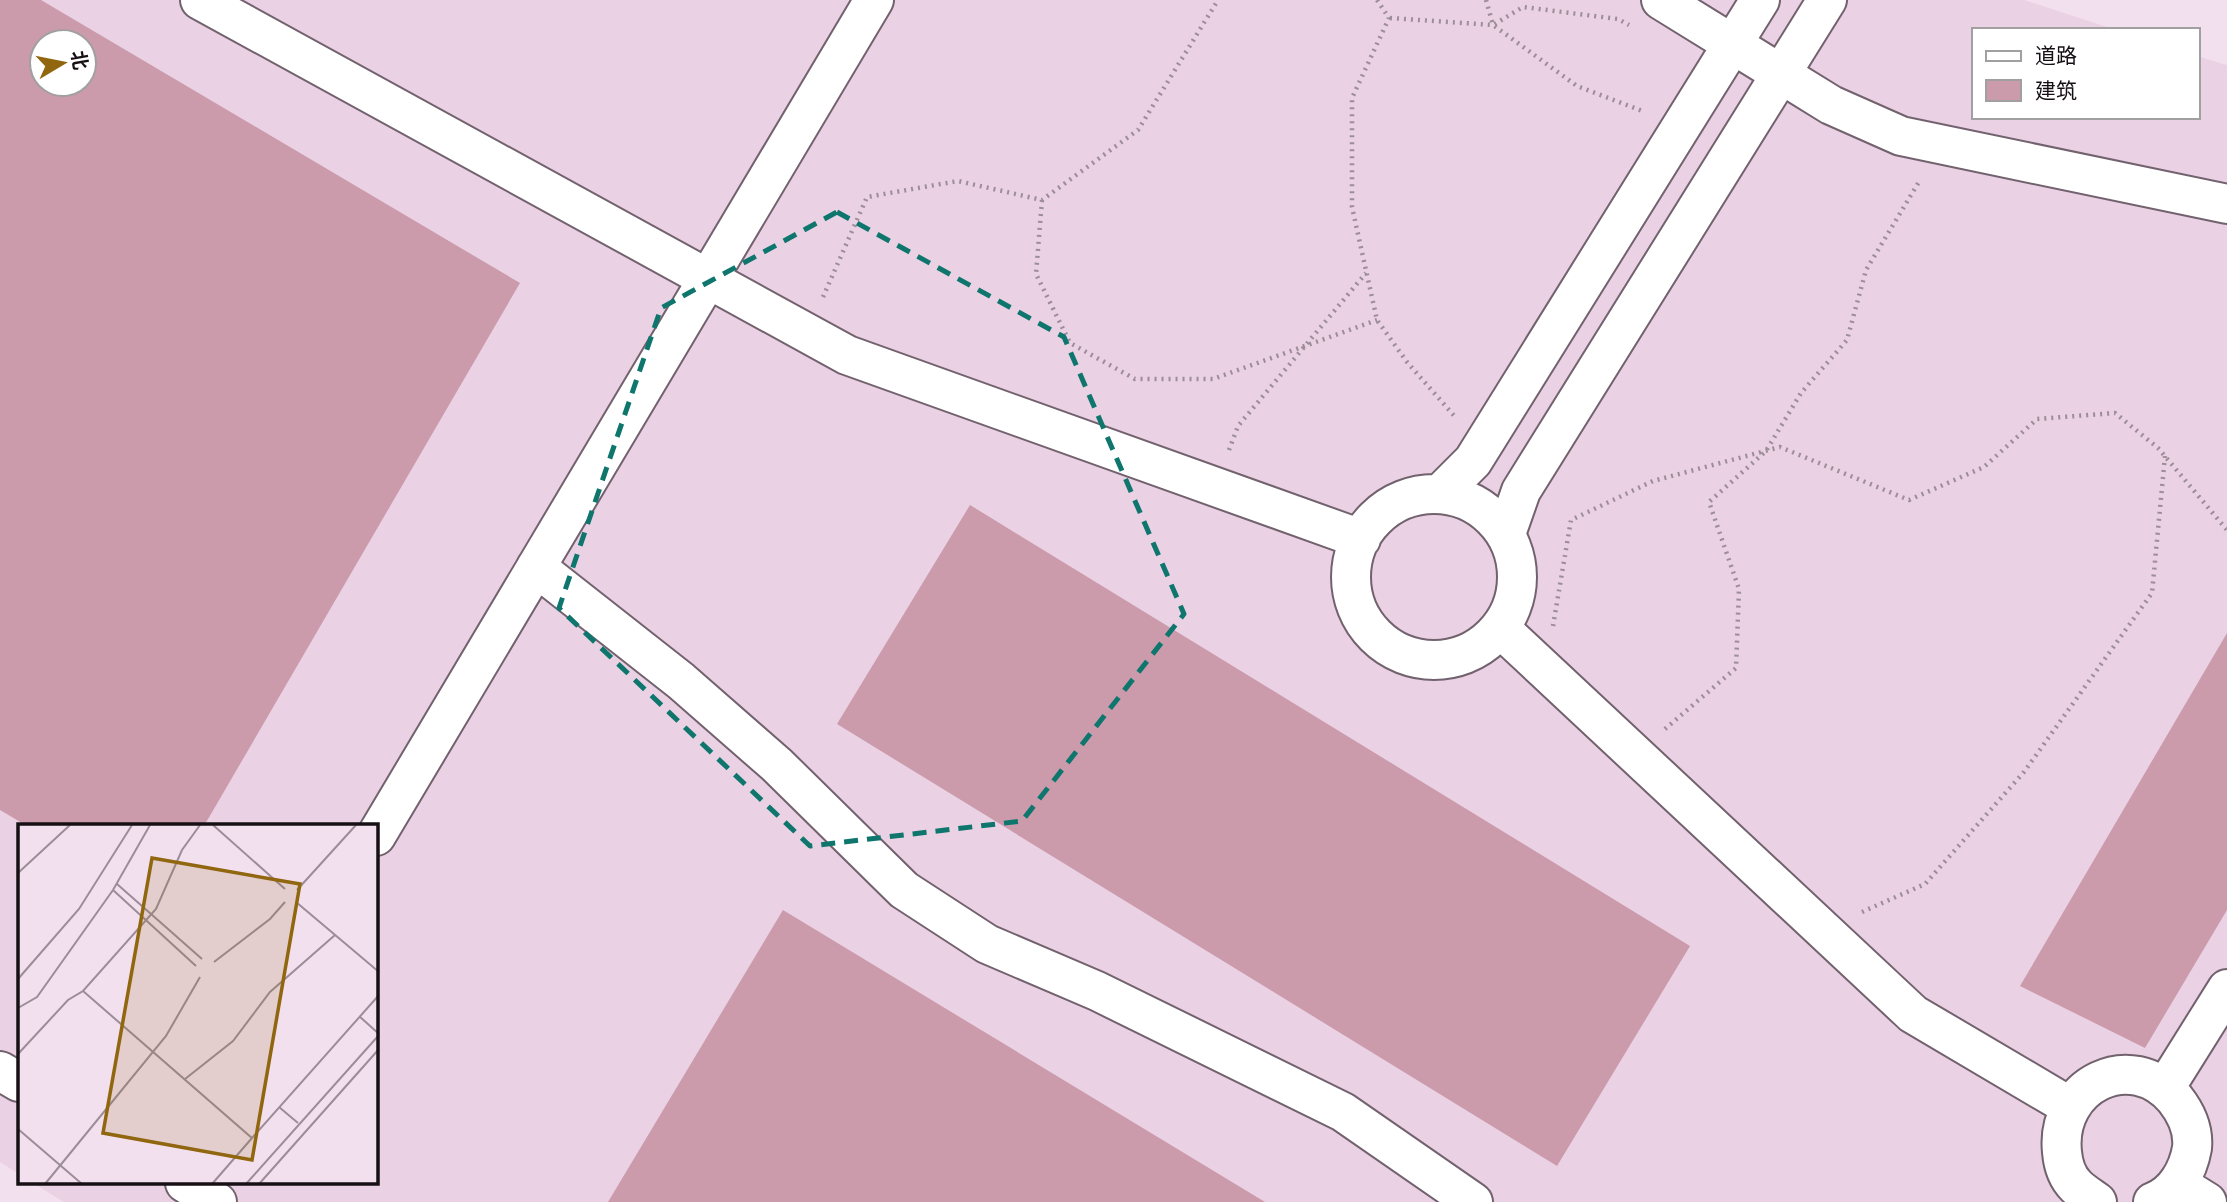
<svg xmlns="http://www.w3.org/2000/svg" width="2227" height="1202" font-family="Spectral,'Noto Sans SC',serif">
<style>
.built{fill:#ead1e4;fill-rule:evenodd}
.building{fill:#cb9bac;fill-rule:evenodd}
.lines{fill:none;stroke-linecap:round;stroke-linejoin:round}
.street-casing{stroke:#72626e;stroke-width:42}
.path{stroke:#9c8e99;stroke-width:4.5;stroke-dasharray:2 5;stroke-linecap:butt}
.street{stroke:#fff;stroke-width:38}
.marked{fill:none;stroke:#0f766e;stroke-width:5;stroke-dasharray:14 9;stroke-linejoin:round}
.inset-road{fill:none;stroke:#9b8d98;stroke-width:2}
.view{fill:#90660e;fill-opacity:0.15;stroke:#90660e;stroke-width:3.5}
.inset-edge{fill:none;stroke:#161015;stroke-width:3.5}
</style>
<rect width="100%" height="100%" fill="#f3e0ef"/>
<path class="built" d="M0,0H2024L2116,30H1973V117H2197V56L2227,65V1202H64L33,1183H376V826H19V1174L0,1162ZM42,42H84V84H42Z"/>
<path class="building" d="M0,0H41L520,283L204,826H27L0,810ZM42,42H84V84H42Z
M970,505L1690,946L1557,1166L837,724Z
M2227,633V910L2145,1048L2020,986Z
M783,910L1265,1202H608Z"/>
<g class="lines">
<defs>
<path id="street" d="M200,0L847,355L1361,539
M1661,0L1831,105L1901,136L2227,204
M1441,493L1473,461L1760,0
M1351 577a83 83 0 1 1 166 0a83 83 0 1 1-166 0Z
M1506,534L1521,491L1827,0
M536,567L681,681L777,765L904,890L987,944L1097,991L1343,1112L1473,1202
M1501,629L1913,1014L2069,1106
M376,836L874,0
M0,1071L19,1082
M2165,1088L2227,989
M185,1183L217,1202
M2178,1184L2207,1202
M2097,1202C2090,1197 2082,1192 2076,1186C2067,1177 2063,1164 2062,1152C2055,1085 2131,1047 2175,1099C2186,1113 2194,1129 2192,1148C2188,1171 2175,1194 2153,1202"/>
</defs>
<use href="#street" class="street-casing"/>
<path class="path" d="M1377,0L1389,18L1352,98V207L1377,320L1407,362L1456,418
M1486,0L1493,25L1577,86L1645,112
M1390,18L1493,25L1523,7L1618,19L1629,25
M1042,200L1036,274L1070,343L1135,379H1213L1377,320
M823,297L867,197L958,181L1042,200L1138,130L1218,0
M1229,450L1238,426L1366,273
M1553,626L1571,520L1653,481L1780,447L1909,500L1984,467L2037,419L2115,413L2158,448L2227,530
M1665,729L1736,668L1739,589L1709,502L1766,451L1801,393L1847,340L1866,270L1920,180
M1862,912L1925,884L2024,772L2152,593L2165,456"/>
<use href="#street" class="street"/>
</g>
<path class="marked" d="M837,212L1064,337L1184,614L1022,821L810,846L559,608L661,308Z"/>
<g transform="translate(18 824)">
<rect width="360" height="360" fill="#f3e0ef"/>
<path class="inset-road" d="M195,1L267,65M0,49L52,1M99,60L184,135M95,66L178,142M279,66L338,1M278,78L361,148M196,138L252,95L267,78M0,155L61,85L114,1M65,167L234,314L361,171M0,184L19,173L95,66L132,1M341,192L361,210M0,230L50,176L65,167L138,85L164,26L182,1M167,255L215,217L252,168L317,111M261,283L280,299M0,305L64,360M27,360L148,212L182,153M194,360L234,314M228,360L361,211M241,360L361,225"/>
<path class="view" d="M134,34L282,60L234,336L85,309Z"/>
<rect width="360" height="360" class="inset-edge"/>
</g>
<rect x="1972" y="28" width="228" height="91" fill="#ffffff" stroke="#a29fa1" stroke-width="2"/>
<rect x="1986" y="51" width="35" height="10" fill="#ffffff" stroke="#a29fa1" stroke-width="2"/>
<text x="2035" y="63" font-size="21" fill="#161015">道路</text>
<rect x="1986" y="80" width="35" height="21" fill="#cb9bac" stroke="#a29fa1" stroke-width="2"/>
<text x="2035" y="98" font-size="21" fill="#161015">建筑</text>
<g transform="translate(63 63) rotate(80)"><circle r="33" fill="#ffffff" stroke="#a29fa1" stroke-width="2"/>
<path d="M0-5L12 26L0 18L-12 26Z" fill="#90660e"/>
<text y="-10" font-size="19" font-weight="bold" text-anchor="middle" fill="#161015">北</text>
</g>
</svg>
